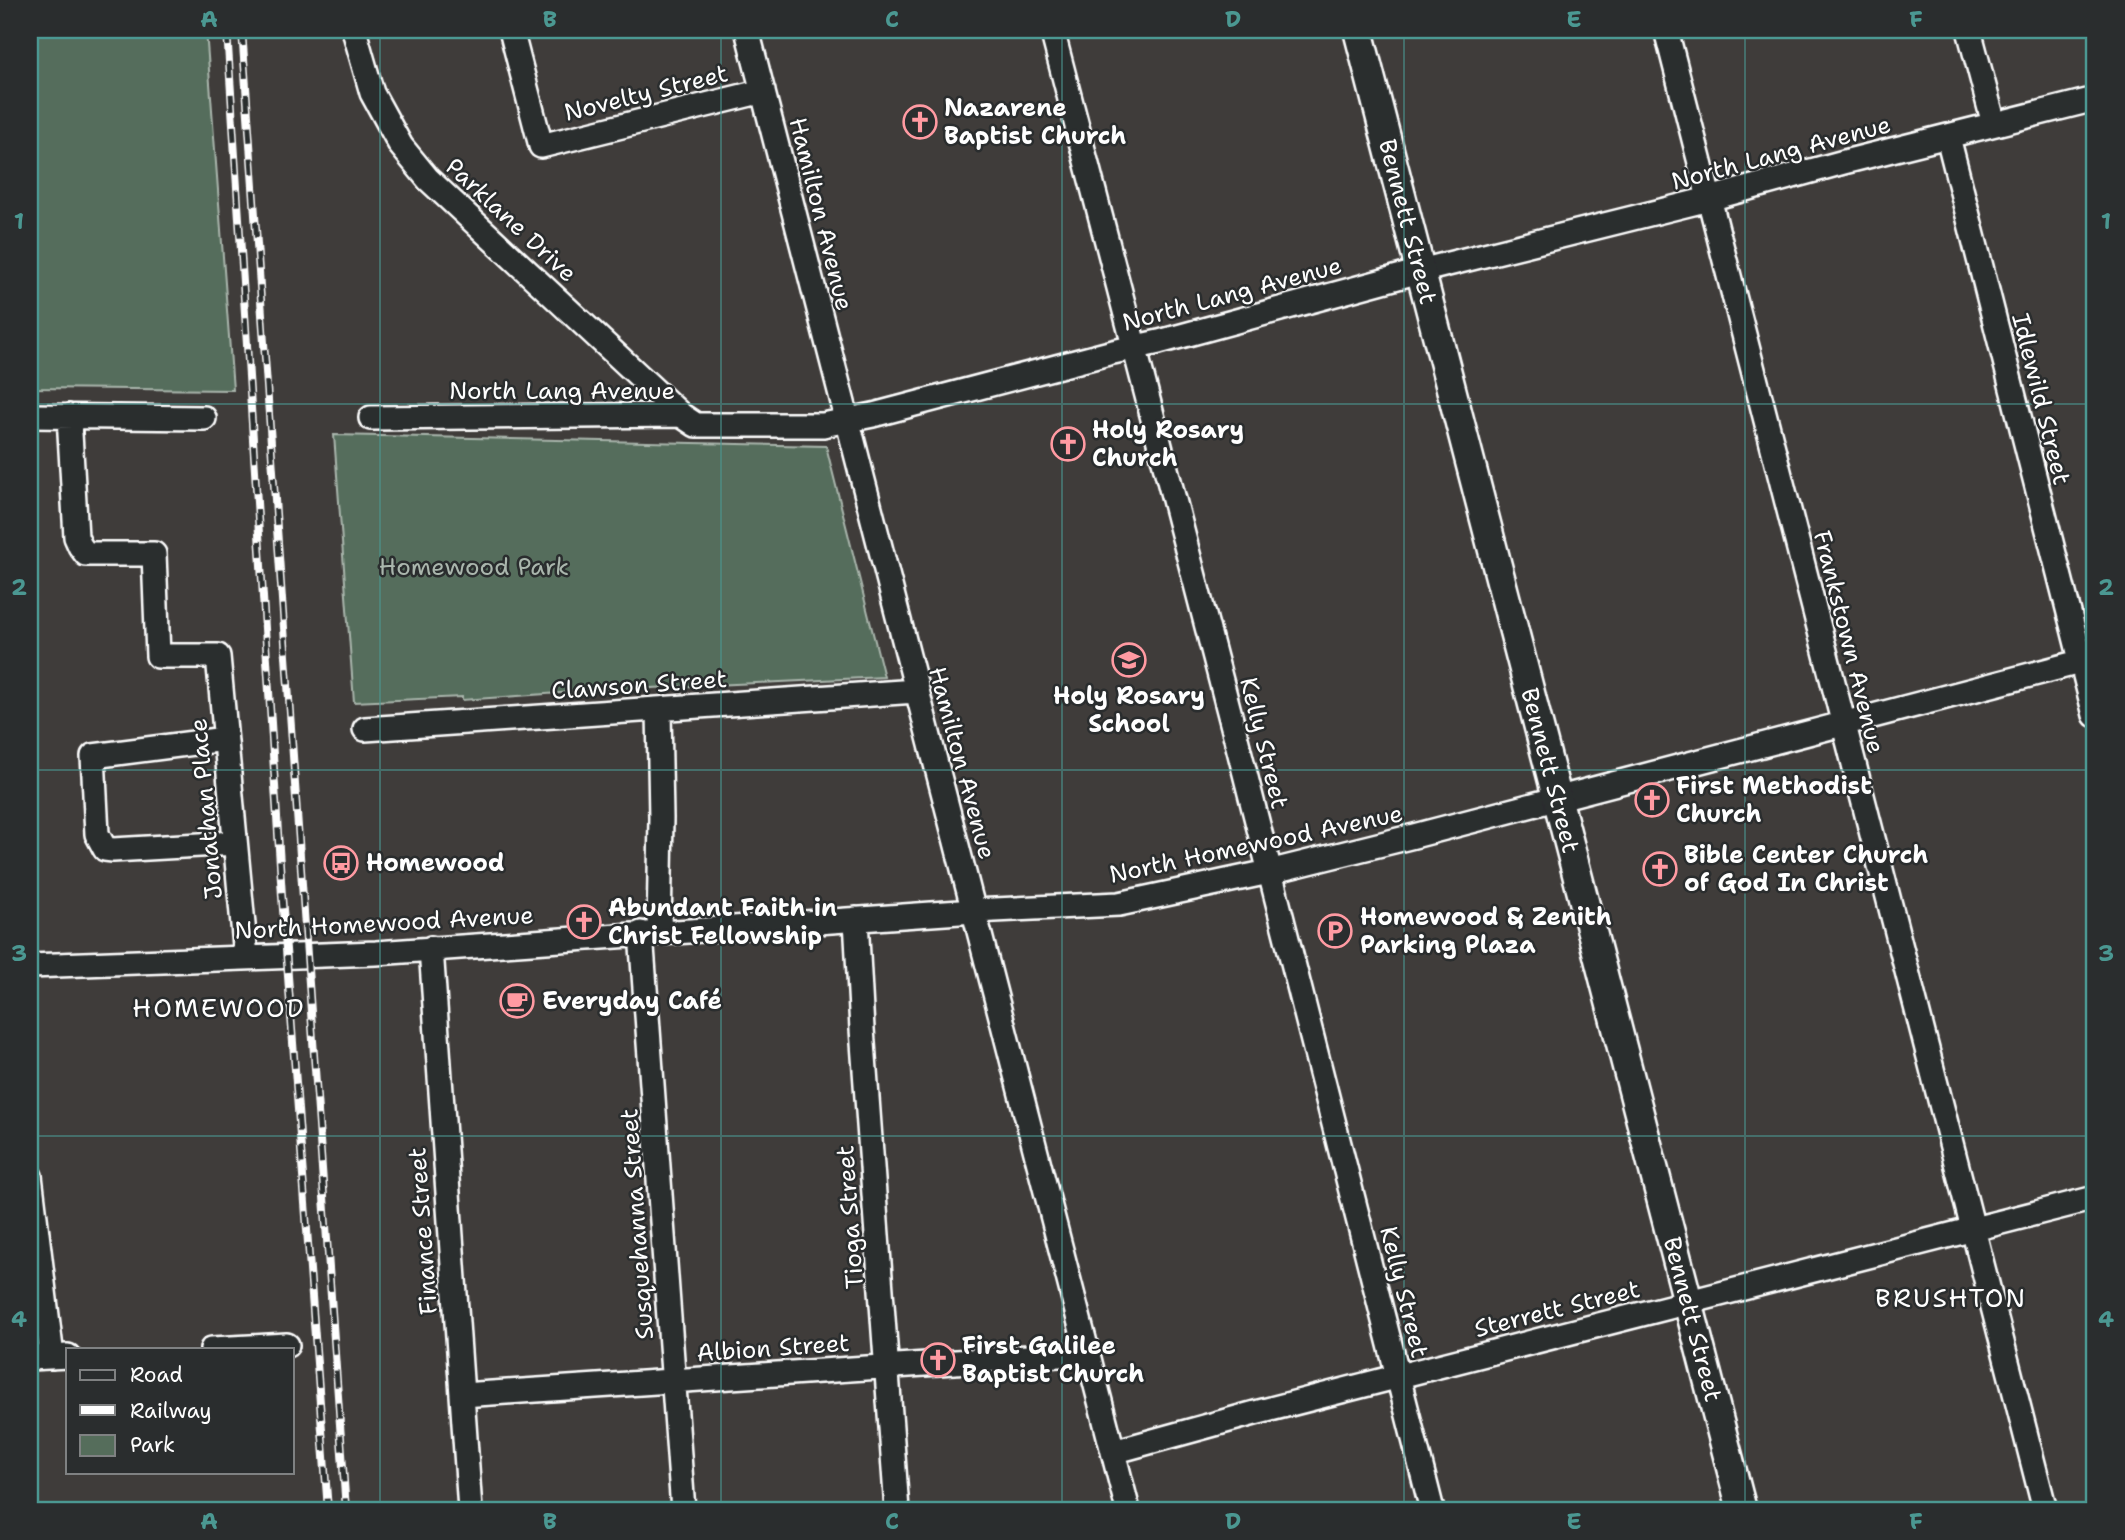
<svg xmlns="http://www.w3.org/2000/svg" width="2125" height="1540" font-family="'Shantell Sans',sans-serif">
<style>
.green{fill:#556d5b;stroke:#aab6ad;stroke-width:2}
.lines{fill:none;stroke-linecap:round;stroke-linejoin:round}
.minor-casing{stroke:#fff;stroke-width:28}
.major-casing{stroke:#fff;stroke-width:33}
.minor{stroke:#2a2d2e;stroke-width:23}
.major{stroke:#2a2d2e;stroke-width:28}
.rail-casing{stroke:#fff;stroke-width:8}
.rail{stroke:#2a2d2e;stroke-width:5;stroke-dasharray:16;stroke-linecap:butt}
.grid{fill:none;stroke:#4b9892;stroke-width:2;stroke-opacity:0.55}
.labels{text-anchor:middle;stroke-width:5;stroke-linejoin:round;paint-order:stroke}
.street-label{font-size:24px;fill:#fff;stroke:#2a2d2e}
.poi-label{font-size:24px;font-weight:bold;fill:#fff;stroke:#2a2d2e;text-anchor:start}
.park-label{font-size:24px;fill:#aab6ad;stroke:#2a2d2e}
.neighbourhood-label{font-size:26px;letter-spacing:2px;fill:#fff;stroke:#2a2d2e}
.neatline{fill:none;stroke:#4b9892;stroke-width:2.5}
.grid-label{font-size:23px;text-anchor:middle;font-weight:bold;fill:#4b9892}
</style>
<rect width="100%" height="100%" fill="#3f3c3a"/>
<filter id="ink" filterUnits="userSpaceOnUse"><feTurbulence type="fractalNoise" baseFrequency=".0143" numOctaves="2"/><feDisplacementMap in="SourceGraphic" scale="14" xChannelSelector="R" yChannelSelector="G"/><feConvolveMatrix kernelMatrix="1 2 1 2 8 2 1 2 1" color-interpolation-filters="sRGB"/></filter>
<g filter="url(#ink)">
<path class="green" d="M30,30H206L233,390L30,388Z
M334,435L826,446L884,677L588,691L462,700V697L354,702Z"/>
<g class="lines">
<defs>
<path id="minor" d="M354,30L372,93L401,146L428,179L681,415
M511,30L541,146L763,91
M747,30L1128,1510
M1052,30L1238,746L1432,1510
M1666,30L2045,1510
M1969,30L1994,124
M1948,137L2095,715
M30,416L204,418
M69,416L76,537L80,546L86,554H154L158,656H218L246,957
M371,418L681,415L696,425H823L873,415L1113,352L1159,342L1420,271L1709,199L1844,162L2095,99
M365,729L916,691
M225,739L93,756L97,834L105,849L113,850L235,843
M856,919L862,1029L897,1510
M659,932L661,818L659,710
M641,933L683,1510
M431,948L470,1510
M30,966L376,953L974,911L1119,904L1269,872L1414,836L2095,658
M30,1176L52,1357
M212,1349L287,1345
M30,1358L68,1356
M462,1395L1088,1353
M1113,1452L1255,1413L2095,1198"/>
<g id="major">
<path id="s1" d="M1358,30L1742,1510"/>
</g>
</defs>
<use href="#minor" class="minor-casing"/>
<use href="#major" class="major-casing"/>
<use href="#minor" class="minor"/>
<use href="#major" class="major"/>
<defs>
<path id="rail" d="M227,30L282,896L328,1510
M242,30L346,1510"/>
</defs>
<use href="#rail" class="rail-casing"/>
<use href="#rail" class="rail"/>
</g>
</g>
<path class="grid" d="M380,30V1510M721,30V1510M1062,30V1510M1404,30V1510M1745,30V1510M30,404H2095M30,770H2095M30,1136H2095"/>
<defs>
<symbol id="church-ring" viewBox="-11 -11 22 22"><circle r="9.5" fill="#2a2d2e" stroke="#ff9aa2" stroke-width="1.5"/><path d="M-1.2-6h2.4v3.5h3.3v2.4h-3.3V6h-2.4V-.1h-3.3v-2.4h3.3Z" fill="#ff9aa2"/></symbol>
<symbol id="school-ring" viewBox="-11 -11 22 22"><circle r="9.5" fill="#2a2d2e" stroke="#ff9aa2" stroke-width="1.5"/><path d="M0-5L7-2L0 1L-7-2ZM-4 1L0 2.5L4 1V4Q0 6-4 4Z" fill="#ff9aa2"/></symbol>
<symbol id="bus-ring" viewBox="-11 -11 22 22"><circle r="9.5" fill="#2a2d2e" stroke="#ff9aa2" stroke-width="1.5"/><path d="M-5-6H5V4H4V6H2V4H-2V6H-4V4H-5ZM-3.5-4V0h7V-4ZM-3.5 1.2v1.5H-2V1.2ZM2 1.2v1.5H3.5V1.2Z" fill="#ff9aa2"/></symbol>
<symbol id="parking-ring" viewBox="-11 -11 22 22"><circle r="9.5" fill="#2a2d2e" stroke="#ff9aa2" stroke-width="1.5"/><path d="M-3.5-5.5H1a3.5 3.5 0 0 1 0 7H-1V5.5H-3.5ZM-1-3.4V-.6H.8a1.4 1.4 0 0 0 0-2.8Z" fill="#ff9aa2"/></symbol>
<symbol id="cafe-ring" viewBox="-11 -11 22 22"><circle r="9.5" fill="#2a2d2e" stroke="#ff9aa2" stroke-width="1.5"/><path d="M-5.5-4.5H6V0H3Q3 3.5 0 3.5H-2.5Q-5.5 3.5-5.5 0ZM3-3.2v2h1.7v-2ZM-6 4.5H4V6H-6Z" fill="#ff9aa2"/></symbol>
</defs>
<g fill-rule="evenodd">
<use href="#church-ring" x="901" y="103" width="38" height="38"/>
<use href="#church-ring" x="1049" y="425" width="38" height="38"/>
<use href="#school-ring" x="1110" y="641" width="38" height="38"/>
<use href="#church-ring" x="1633" y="781" width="38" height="38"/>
<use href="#bus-ring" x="322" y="844" width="38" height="38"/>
<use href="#church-ring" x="1641" y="850" width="38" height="38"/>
<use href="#church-ring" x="565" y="903" width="38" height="38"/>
<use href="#parking-ring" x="1316" y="912" width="38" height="38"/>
<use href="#cafe-ring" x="498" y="982" width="38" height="38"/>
<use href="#church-ring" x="919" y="1341" width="38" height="38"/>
</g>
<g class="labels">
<g class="street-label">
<text transform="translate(646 93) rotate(-14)" y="8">Novelty Street</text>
<text transform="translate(1781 153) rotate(-15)" y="8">North Lang Avenue</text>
<text transform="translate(821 214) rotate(76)" y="8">Hamilton Avenue</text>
<text transform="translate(511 220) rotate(43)" y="8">Parklane Drive</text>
<text dy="8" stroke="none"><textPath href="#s1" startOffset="198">Bennett Street</textPath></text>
<text transform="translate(1232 294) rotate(-15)" y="8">North Lang Avenue</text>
<text x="562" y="399">North Lang Avenue</text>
<text transform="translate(2041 399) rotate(76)" y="8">Idlewild Street</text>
<text transform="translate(1849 642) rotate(76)" y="8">Frankstown Avenue</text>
<text transform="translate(639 685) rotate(-4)" y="8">Clawson Street</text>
<text transform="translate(1264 743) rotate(76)" y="8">Kelly Street</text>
<text transform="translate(962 763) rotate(75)" y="8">Hamilton Avenue</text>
<text dy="8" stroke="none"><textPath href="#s1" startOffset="765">Bennett Street</textPath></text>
<text transform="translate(206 809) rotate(-95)" y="8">Jonathan Place</text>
<text transform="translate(1256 844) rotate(-12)" y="8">North Homewood Avenue</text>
<text transform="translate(384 923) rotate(-3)" y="8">North Homewood Avenue</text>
<text transform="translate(850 1217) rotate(-94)" y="8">Tioga Street</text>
<text transform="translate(637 1224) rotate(-94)" y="8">Susquehanna Street</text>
<text transform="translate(423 1231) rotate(-94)" y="8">Finance Street</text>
<text transform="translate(1404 1292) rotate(76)" y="8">Kelly Street</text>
<text transform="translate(1557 1309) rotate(-14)" y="8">Sterrett Street</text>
<text dy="8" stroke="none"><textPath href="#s1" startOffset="1332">Bennett Street</textPath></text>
<text transform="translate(773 1348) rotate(-4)" y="8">Albion Street</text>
</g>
<g class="poi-label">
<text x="944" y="116">Nazarene<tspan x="944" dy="28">Baptist Church</tspan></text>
<text x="1092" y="438">Holy Rosary<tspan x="1092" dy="28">Church</tspan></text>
<text x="1129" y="704" text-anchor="middle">Holy Rosary<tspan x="1129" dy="28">School</tspan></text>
<text x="1676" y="794">First Methodist<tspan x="1676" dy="28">Church</tspan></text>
<text x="1684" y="863">Bible Center Church<tspan x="1684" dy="28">of God In Christ</tspan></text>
<text x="366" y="871">Homewood</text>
<text x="608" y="916">Abundant Faith in<tspan x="608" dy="28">Christ Fellowship</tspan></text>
<text x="1360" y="925">Homewood &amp; Zenith<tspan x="1360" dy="28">Parking Plaza</tspan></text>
<text x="542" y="1009">Everyday Café</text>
<text x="962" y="1354">First Galilee<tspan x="962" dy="28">Baptist Church</tspan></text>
</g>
<g class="park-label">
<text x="474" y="575">Homewood Park</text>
</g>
<g class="neighbourhood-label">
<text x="219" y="1017">HOMEWOOD</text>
<text x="1951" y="1307">BRUSHTON</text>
</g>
</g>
<rect width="2125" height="1540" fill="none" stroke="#2a2d2e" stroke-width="77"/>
<rect x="66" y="1348" width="228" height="126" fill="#2a2d2e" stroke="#7f8182" stroke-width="2"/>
<rect x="80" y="1370" width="35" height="10" fill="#2a2d2e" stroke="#7f8182" stroke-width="2"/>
<text x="130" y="1382" font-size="21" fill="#ffffff">Road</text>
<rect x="80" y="1405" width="35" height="10" fill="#ffffff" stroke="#7f8182" stroke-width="2"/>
<text x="130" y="1418" font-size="21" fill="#ffffff">Railway</text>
<rect x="80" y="1435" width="35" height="21" fill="#556d5b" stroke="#7f8182" stroke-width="2"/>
<text x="130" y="1452" font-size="21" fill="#ffffff">Park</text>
<rect x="38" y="38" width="2048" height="1464" class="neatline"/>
<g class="grid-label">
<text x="209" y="27">A</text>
<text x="550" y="27">B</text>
<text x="892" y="27">C</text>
<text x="1233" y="27">D</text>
<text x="1574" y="27">E</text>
<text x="1916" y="27">F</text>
<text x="19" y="229">1</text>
<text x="2106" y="229">1</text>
<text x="19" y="595">2</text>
<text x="2106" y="595">2</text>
<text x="19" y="961">3</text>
<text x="2106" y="961">3</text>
<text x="19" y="1327">4</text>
<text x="2106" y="1327">4</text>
<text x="209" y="1529">A</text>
<text x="550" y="1529">B</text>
<text x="892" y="1529">C</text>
<text x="1233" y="1529">D</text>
<text x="1574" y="1529">E</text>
<text x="1916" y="1529">F</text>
</g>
</svg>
